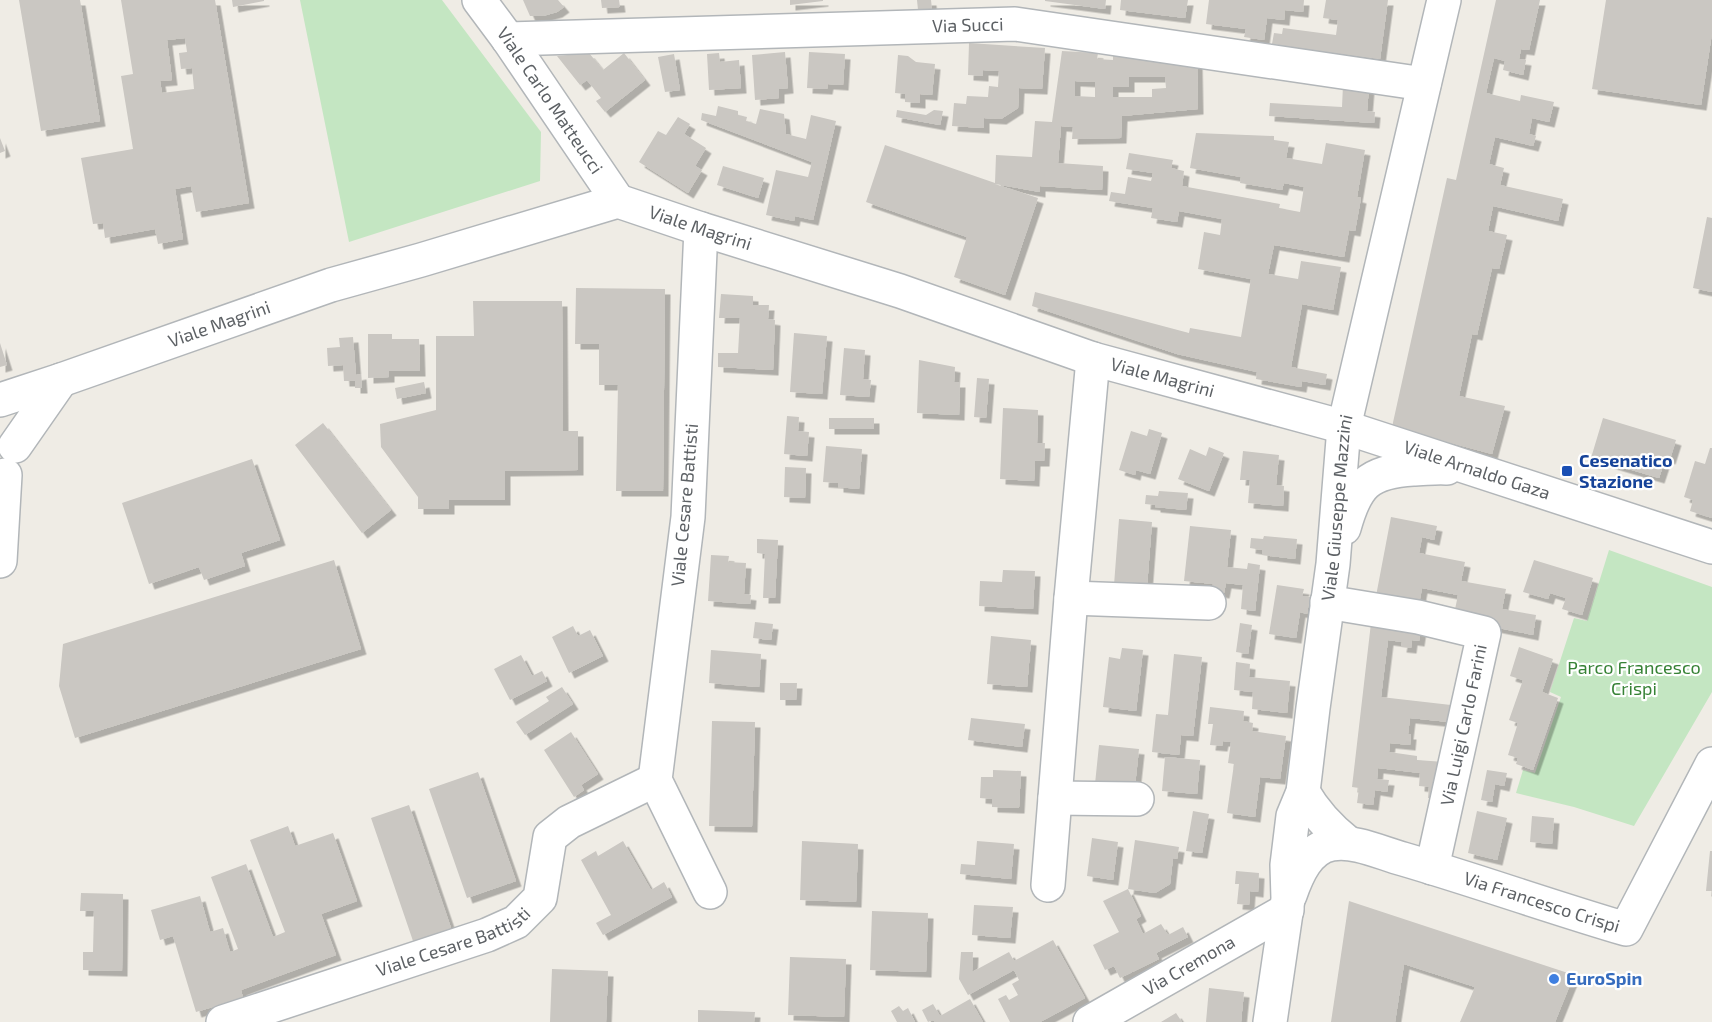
<svg xmlns="http://www.w3.org/2000/svg" width="1712" height="1022" font-family="'Exo 2',sans-serif">
<style>
.green{fill:#c4e6c2}
.building{fill:#cac7c2;fill-rule:evenodd;filter:url(#shadow)}
.lines{fill:none;stroke-linecap:round;stroke-linejoin:round}
.minor-casing{stroke:#b2b6b9;stroke-width:36}
.minor{stroke:#fff;stroke-width:33}
.transit-dot{fill:#1a4fb4;stroke:#fff;stroke-width:2}
.shop-dot{fill:#3f7fe0;stroke:#fff;stroke-width:2}
.labels{text-anchor:middle;stroke-width:4.5;stroke-linejoin:round;paint-order:stroke}
.street-label{font-size:18px;fill:#5d6165;stroke:#fff}
.transit-label{font-size:18px;font-weight:bold;fill:#164399;stroke:#fff;text-anchor:start}
.park-label{font-size:18px;fill:#378236;stroke:#fff}
.shop-label{font-size:18px;font-weight:bold;fill:#366cbe;stroke:#fff;text-anchor:start}
</style>
<defs>
<filter id="shadow"><feDropShadow dx="5.5" dy="5.5" stdDeviation="0" flood-color="#0004"/></filter>
</defs>
<rect width="100%" height="100%" fill="#efece5"/>
<path class="green" d="M300,0H442L541,132L540,181L349,242Z
M1609,550L1712,587V692L1634,826L1574,807L1516,793L1523,770L1535,773L1561,697L1550,692L1574,618L1587,621Z"/>
<path class="building" d="M19,0H80L100,121L41,131Z
M121,0H215L249,203L196,212L191,186L175,189L183,239L158,244L155,229L105,238L103,223L93,224L81,158L133,149L121,76L133,74ZM185,38L187,52L179,53L181,69L192,68L194,89L162,93L160,81L172,80L167,40Z
M232,0H264V1L233,7Z
M523,0H558L564,7L557,12L543,16H530Z
M601,0H619L620,7L602,8Z
M790,0H823V1L790,5Z
M917,0H931L932,9L918,10Z
M1045,0H1106L1105,9L1045,1Z
M1121,0H1188L1185,18L1120,10Z
M1209,0H1304L1303,12L1285,10L1284,20L1267,18L1264,40L1244,37L1246,29L1206,24Z
M1326,0H1388L1380,59L1272,44L1274,33L1282,34L1283,28L1336,35L1338,20L1323,18Z
M1496,0H1540L1529,50L1521,49L1519,59L1526,60L1523,75L1503,70L1505,61L1494,58L1486,93L1520,101L1521,95L1554,102L1549,122L1532,118L1529,134L1536,136L1533,146L1495,137L1489,164L1504,168L1500,185L1563,199L1558,221L1493,206L1488,231L1507,235L1499,269L1492,268L1477,335L1472,334L1459,396L1505,406L1492,454L1392,427L1447,178L1456,180Z
M1606,0H1712V33L1701,105L1592,89Z
M969,43L1045,48L1042,89L1019,88L1018,108L1001,119L984,118V128L952,126L954,103L966,104L967,96L988,97L989,86L998,87L999,71L983,70V76L968,75Z
M1062,51L1098,53L1097,59L1113,60V52L1197,58L1198,109L1122,116L1121,138L1072,139L1073,127L1061,126L1058,163L1103,166L1102,190L1040,186V192L995,184L1038,198L1005,295L954,277L967,237L866,202L885,145L995,183L996,155L1032,157L1035,121L1052,122ZM1129,77H1165L1166,88L1152,89V97H1113V87H1129ZM1075,81L1095,82V97L1075,96Z
M785,52L788,88L779,89V98L755,100L752,55Z
M809,52L845,54L843,85L828,84L827,89L807,88Z
M589,53L603,70L624,53L645,80L605,112L596,101L601,98L587,80L580,85L557,56Z
M719,53L720,62L739,60L741,88L709,90L707,54Z
M674,54L680,90L665,92L658,57Z
M898,55L908,56L916,62L935,64L932,95L920,94V103L905,102V94L895,93Z
M1343,85L1369,87L1367,111L1375,112L1374,123L1269,116L1270,103L1342,107Z
M718,106L738,111V115L747,117L746,121L756,124L760,109L784,114L786,134L806,139L811,115L836,121L813,220L795,216L794,221L766,215L776,170L808,177L812,162L701,120L702,113L716,116Z
M897,110L926,115L934,110L943,111L940,125L896,117Z
M678,117L690,124L684,134L706,148L695,166L702,170L688,193L639,162L658,131L666,135Z
M1196,133L1274,136V140L1289,142L1286,158L1322,164L1326,143L1365,150L1357,197L1361,198L1355,231L1349,230L1344,257L1274,245L1268,274L1298,279L1301,261L1341,267L1333,310L1302,304L1291,367L1327,374L1325,385L1302,381L1301,387L1256,379L1257,372L1177,354L1032,306L1035,292L1189,333L1190,328L1241,337L1251,279L1198,269L1204,232L1220,235L1222,219L1179,211L1177,222L1151,218L1153,208L1109,201L1111,192L1125,194L1128,177L1151,181L1153,173L1126,169L1129,153L1173,160L1171,168L1184,171L1182,186L1280,204L1279,208L1300,212L1304,187L1284,183L1282,190L1240,183L1241,177L1190,168Z
M0,138L5,151L0,153Z
M723,166L764,178L758,198L717,185Z
M1707,217L1712,218V292L1693,288Z
M576,288L665,289L663,491H616L618,385H599V344H575Z
M721,294L753,296V305H769L768,319L775,320L773,370L718,367V353H738L740,318H719Z
M473,301H562L563,431H578V470L505,471V500H449V509H418V497L381,447L380,424L436,410V336H474Z
M794,333L827,336L822,394L790,392Z
M368,334H392V339H419L420,371H389V377L368,378Z
M353,337L356,375L361,374L362,388H355V381H344L343,365L328,366L327,348L340,347L339,338Z
M0,343L7,365L0,367Z
M844,348L865,350L863,379L871,380L869,397L840,395Z
M919,360L955,367L954,382H960L959,415L917,413Z
M977,378L989,379L986,418L974,417Z
M424,382L426,393L397,399L395,388Z
M1003,408L1038,410L1037,443H1045L1044,461H1035L1034,481L1000,479Z
M787,416L799,417L798,431L809,432L807,456L784,454Z
M829,418H874V429H829Z
M1603,418L1676,440L1670,459L1666,457L1659,478L1591,458Z
M323,423L391,510L362,533L295,445Z
M1149,429L1162,433L1150,474L1136,470L1135,475L1119,470L1131,431L1147,436Z
M826,446L862,449L859,489L838,487V483L823,482Z
M1209,447L1224,453L1209,491L1178,479L1190,449L1206,456Z
M1710,448H1712V518L1690,511L1693,500L1684,497L1695,461L1705,464Z
M1243,451L1279,455L1276,485L1284,486L1283,506L1248,503L1250,480H1240Z
M252,459L280,540L241,553L245,566L204,580L199,567L149,584L122,503Z
M785,467L806,468L805,498L784,497Z
M1159,491L1188,493L1186,510L1155,507V505L1145,504L1146,495L1158,496Z
M1391,517L1437,526L1434,540L1422,537L1419,553L1465,562L1461,581L1506,589L1502,609L1536,615L1533,635L1453,619L1458,595L1422,588L1419,604L1376,596Z
M1119,519L1152,522L1147,587L1114,585Z
M1190,526L1231,530L1227,567L1247,569L1248,563L1260,565L1255,611L1241,609L1243,585L1226,583L1224,593L1212,591L1213,584L1184,581Z
M1264,536L1297,539L1295,559L1262,555V550L1250,548L1251,538L1263,539Z
M757,539L778,540L775,598H763L765,554L757,553Z
M711,555L729,556L728,562L746,563L744,594L751,595L750,604L708,601Z
M334,560L361,649L75,738L59,686L63,644Z
M1534,560L1593,578L1582,615L1562,609L1566,598L1550,593L1548,599L1523,592Z
M1003,570L1035,571L1033,609L979,606L980,581L1002,582Z
M1277,585L1304,589L1302,596L1310,597L1307,614L1300,612L1296,638L1269,634Z
M755,622L773,624L771,640L753,638Z
M1240,623L1252,625L1248,654L1236,652Z
M1371,623L1421,628L1419,641L1412,640L1411,648L1401,647L1402,642L1388,640L1381,697L1451,705L1449,722L1410,718L1408,734H1411L1410,745L1390,743L1389,752L1417,756V760L1444,762L1440,800L1428,798L1429,787L1419,786L1420,773L1378,768L1377,779L1389,780L1387,792L1375,790L1373,805L1357,803L1359,788L1352,787Z
M573,626L578,636L590,630L603,656L569,673L552,637Z
M991,636L1031,640L1027,687L987,684Z
M1519,647L1553,659L1542,692L1558,698L1533,770L1516,764L1518,758L1508,755L1518,723L1509,720L1523,680L1510,676Z
M1122,648L1143,650L1136,711L1103,707L1109,657L1120,659Z
M711,650L761,654L759,687L709,683Z
M1174,654L1202,657L1193,736L1181,735L1179,755L1152,752L1156,714L1168,715Z
M521,655L532,676L542,671L547,681L510,700L494,669Z
M1236,662L1250,664L1249,677L1290,681L1287,713L1252,709L1253,692L1234,690Z
M780,683H797L796,700H780Z
M562,687L573,704L525,735L516,722L549,701L546,697Z
M1210,707L1244,711L1243,721L1253,723L1252,731L1286,736L1280,779L1260,777L1255,817L1227,813L1234,764L1228,763L1231,742L1223,741L1222,746L1210,745L1213,724H1208Z
M971,718L1025,724L1022,747L968,740Z
M712,721L755,722L752,827L709,826Z
M571,732L598,774L581,785L584,790L574,797L544,750Z
M1099,745L1139,749L1134,795L1095,784Z
M1165,757L1200,760L1197,794L1162,791Z
M993,770L1021,771L1019,808L992,807V799L980,798L981,777H993Z
M1487,770L1507,773L1504,786L1495,784L1492,802L1481,800Z
M478,772L516,881L467,898L429,789Z
M409,805L451,928L413,941L371,818Z
M1193,811L1209,814L1202,853L1186,851Z
M1477,811L1507,818L1497,860L1468,853Z
M1532,816L1554,818L1552,844L1530,842Z
M288,826L295,846L333,833L357,901L321,914L336,955L241,990L243,998L196,1012L173,936L160,940L151,910L200,896L210,932L223,928L230,952L238,949L211,877L246,864L273,937L285,932L250,840Z
M1092,838L1118,842L1113,880L1087,876Z
M1135,840L1179,847L1177,859L1173,858L1170,884L1155,893L1128,889Z
M623,841L651,890L664,882L672,897L603,935L596,923L611,915L581,860L596,851L598,856Z
M802,841L858,844L856,902L800,900Z
M977,841L1014,844L1011,879L960,874L961,864L975,865Z
M1710,851H1712V891H1706Z
M1236,871L1259,873L1258,892L1250,891L1249,905L1237,904L1239,884H1235Z
M1128,889L1141,916L1136,919L1143,934L1161,924L1168,935L1183,927L1188,937L1156,953L1159,959L1120,978L1114,966L1105,970L1093,945L1119,932L1103,901Z
M81,893L123,894L122,971L83,970V952H93L94,911H80Z
M1349,901L1574,975L1555,1022H1460L1475,987L1404,964L1395,1022H1331Z
M974,905L1013,907L1010,938L972,935Z
M872,911L928,913L926,972L870,970Z
M1053,940L1085,998L1040,1022H1010L998,999L1006,995L1009,1000L1018,995L1012,984L1019,980L1014,970L968,995L959,979L961,952H973L972,972L1009,952L1014,961Z
M790,957L846,959L844,1017L788,1015Z
M552,969L608,971L606,1022H550Z
M1209,988L1244,992L1241,1022H1206Z
M970,999L983,1022H935L933,1020L928,1022L922,1010L933,1004L940,1016Z
M899,1006L903,1011L908,1008L915,1022H897L891,1011Z
M698,1010L755,1012L754,1022H698Z
M1176,1013L1182,1022H1161Z"/>
<g class="lines">
<defs>
<g id="minor">
<path id="s1" d="M479,0L508,39L618,201"/>
<path id="s2" d="M508,39L1015,24L1424,84"/>
<path d="M701,229L688,517L655,780L710,892"/>
<path id="s3" d="M0,400L61,380L331,285L421,260L618,201L701,229L900,291L1093,359L1344,427L1712,547"/>
<path d="M15,446L61,380"/>
<path d="M1344,528C1356,485 1367,472 1413,469C1424,469 1436,467 1447,468"/>
<path d="M0,561L5,475"/>
<path d="M1071,598L1209,603"/>
<path d="M1327,602L1418,617L1484,633L1432,868"/>
<path d="M1303,792C1315,813 1329,828 1348,843"/>
<path d="M1055,798L1137,799"/>
<path d="M1048,885L1071,598L1093,359"/>
<path id="s4" d="M1290,895C1297,875 1308,848 1332,844C1355,840 1381,853 1403,859C1478,881 1551,907 1626,929L1712,764"/>
<path id="s5" d="M223,1022L487,935L516,922L540,898L550,837L569,822L655,780"/>
<path id="s6" d="M1090,1022L1287,910"/>
<path id="s7" d="M1270,1022L1288,899L1287,865L1293,816L1303,792L1313,708L1333,564L1344,427L1444,0"/>
</g>
</defs>
<use href="#minor" class="minor-casing"/>
<use href="#minor" class="minor"/>
</g>
<rect class="transit-dot" x="1561" y="465" width="12" height="12" rx="3"/>
<circle class="shop-dot" cx="1554" cy="979" r="6"/>
<g class="labels">
<g class="street-label">
<text dy="6" stroke="none"><textPath href="#s2" startOffset="460">Via Succi</textPath></text>
<text dy="6" stroke="none"><textPath href="#s1" startOffset="123">Viale Carlo Matteucci</textPath></text>
<text dy="6" stroke="none"><textPath href="#s3" startOffset="736">Viale Magrini</textPath></text>
<text dy="6" stroke="none"><textPath href="#s3" startOffset="232">Viale Magrini</textPath></text>
<text dy="6" stroke="none"><textPath href="#s3" startOffset="1222">Viale Magrini</textPath></text>
<text dy="6" stroke="none"><textPath href="#s3" startOffset="1550">Viale Arnaldo Gaza</textPath></text>
<text transform="translate(685 505) rotate(-85)" y="6">Viale Cesare Battisti</text>
<text dy="6" stroke="none"><textPath href="#s7" startOffset="520">Viale Giuseppe Mazzini</textPath></text>
<text transform="translate(1464 725) rotate(-78)" y="6">Via Luigi Carlo Farini</text>
<text dy="6" stroke="none"><textPath href="#s4" startOffset="288">Via Francesco Crispi</textPath></text>
<text dy="6" stroke="none"><textPath href="#s5" startOffset="244">Viale Cesare Battisti</textPath></text>
<text dy="6" stroke="none"><textPath href="#s6" startOffset="114">Via Cremona</textPath></text>
</g>
<g class="transit-label">
<text x="1579" y="467">Cesenatico<tspan x="1579" dy="21">Stazione</tspan></text>
</g>
<g class="park-label">
<text x="1634" y="674">Parco Francesco<tspan x="1634" dy="21">Crispi</tspan></text>
</g>
<g class="shop-label">
<text x="1566" y="985">EuroSpin</text>
</g>
</g>
</svg>
